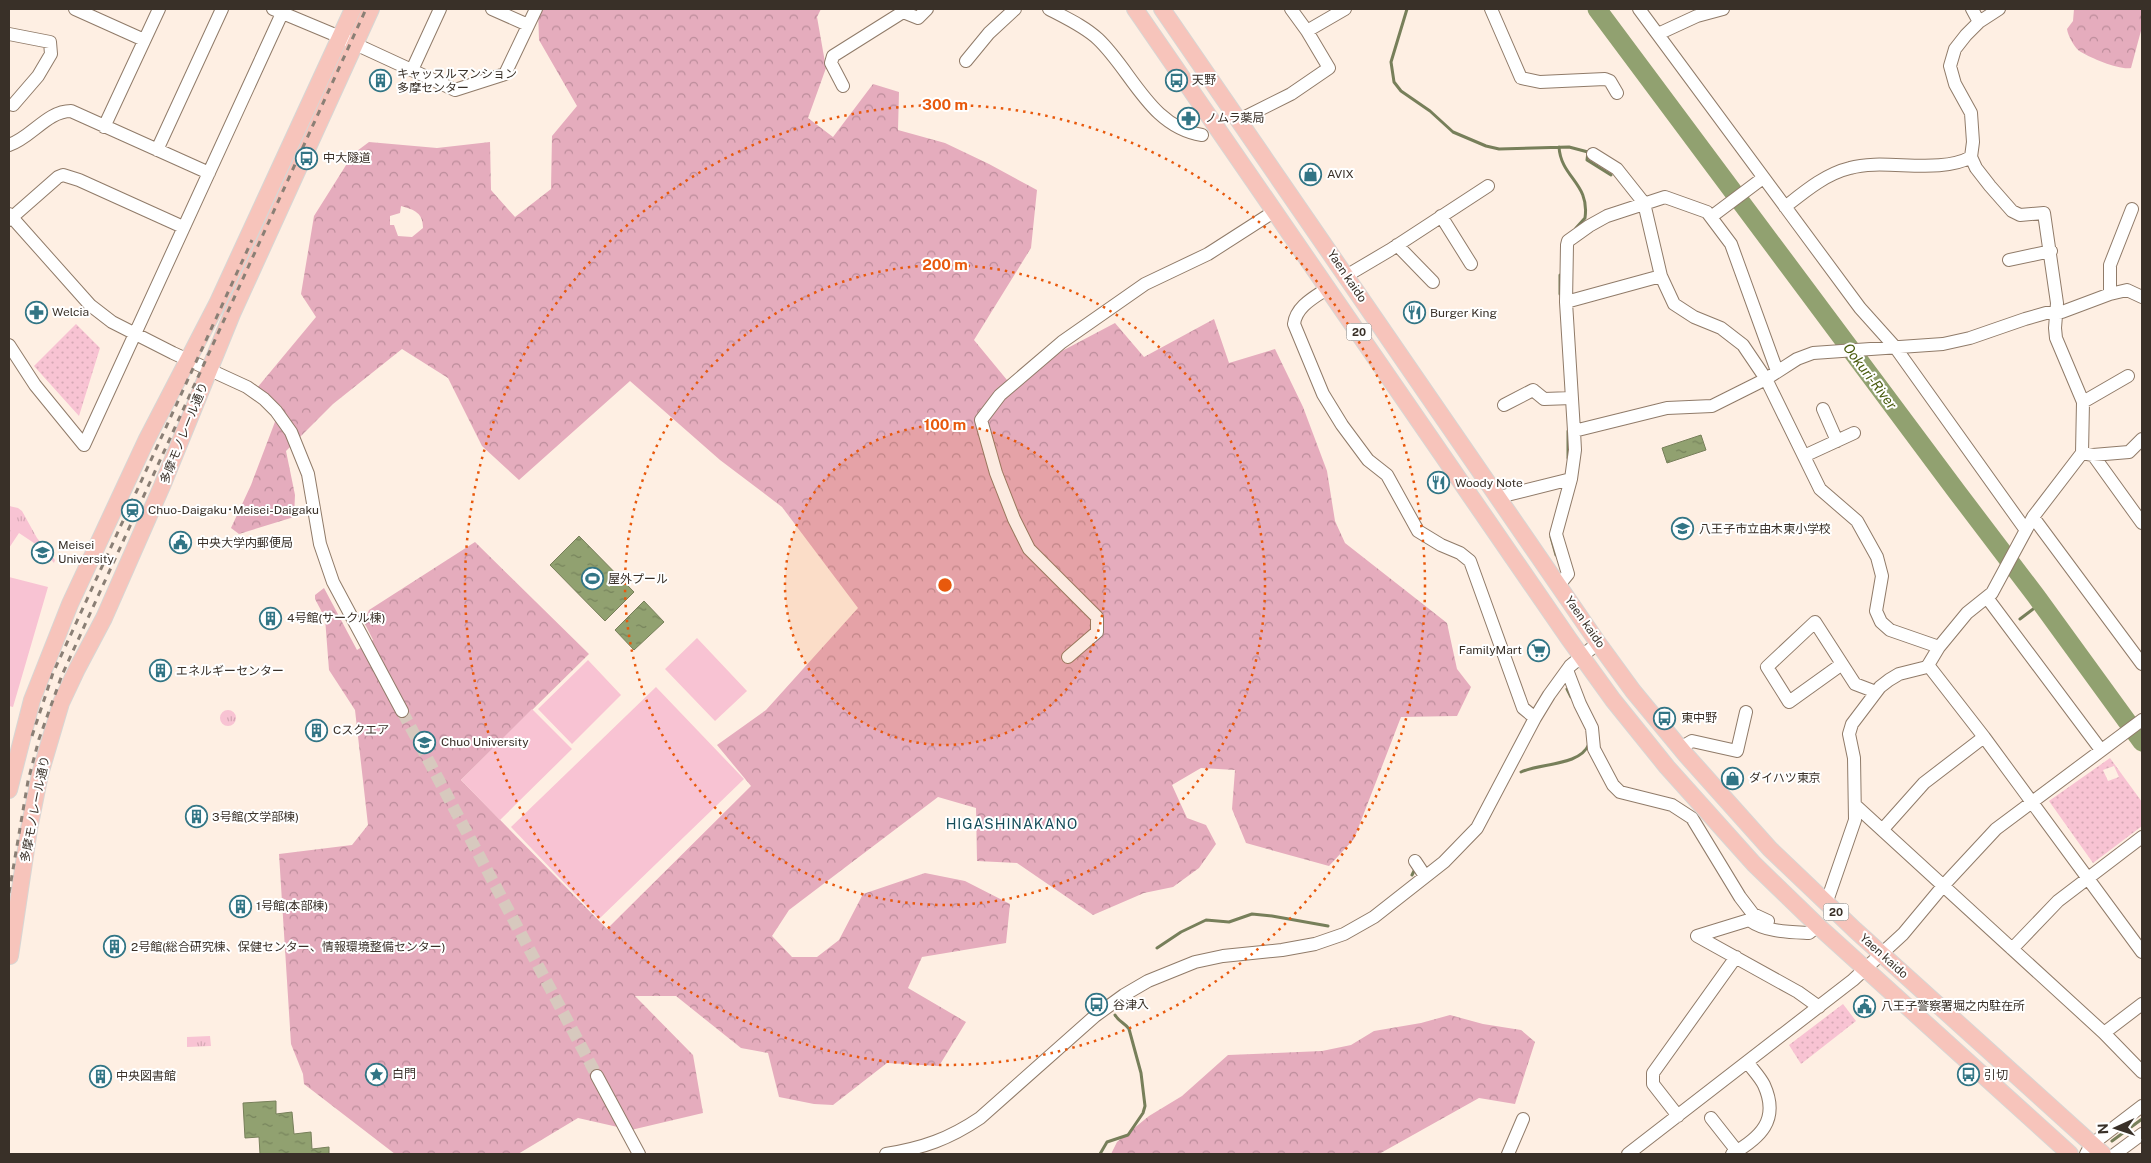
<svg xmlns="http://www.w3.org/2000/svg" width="2151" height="1163" font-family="'Public Sans','Noto Sans JP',sans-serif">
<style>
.grass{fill:url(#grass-tufts)}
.forest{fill:url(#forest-crowns);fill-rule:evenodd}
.park{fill:url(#park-dots);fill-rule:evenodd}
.garden{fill:#f8c3d3}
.water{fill:url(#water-ripples);stroke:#777f5a}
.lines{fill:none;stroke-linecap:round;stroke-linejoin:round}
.stream{stroke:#777f5a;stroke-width:3}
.river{stroke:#91a170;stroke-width:19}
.minor-tunnel{stroke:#d7c9be;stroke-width:12;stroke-dasharray:12 6;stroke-linecap:butt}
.minor-casing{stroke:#907b69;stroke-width:14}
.major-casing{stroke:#d7d6d4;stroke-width:18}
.minor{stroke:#fff;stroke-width:12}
.major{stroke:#f7c4bb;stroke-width:16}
.rail{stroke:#8a7f75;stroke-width:3;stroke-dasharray:6 6;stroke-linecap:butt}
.ring{fill:none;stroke:#e8590c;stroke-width:2.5;stroke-dasharray:2.5 5}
.labels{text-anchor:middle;stroke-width:4;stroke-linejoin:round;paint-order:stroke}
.shield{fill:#fff;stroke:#746e68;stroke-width:1}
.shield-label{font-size:11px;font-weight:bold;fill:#393028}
.poi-label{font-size:12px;fill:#393028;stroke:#fff;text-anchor:start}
.street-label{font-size:12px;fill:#393028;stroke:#fff}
.water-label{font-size:14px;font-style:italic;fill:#485b0d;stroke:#fff}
.neighbourhood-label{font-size:14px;letter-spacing:1px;fill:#144c59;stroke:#fff}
.centre{fill:#e8590c;stroke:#fff;stroke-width:2.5}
.ring-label{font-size:15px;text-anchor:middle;font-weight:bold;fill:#e8590c;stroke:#fff;stroke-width:4;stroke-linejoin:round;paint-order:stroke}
</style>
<defs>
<pattern id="grass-tufts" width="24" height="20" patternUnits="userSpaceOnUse" patternTransform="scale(1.25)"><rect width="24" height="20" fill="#f8c3d3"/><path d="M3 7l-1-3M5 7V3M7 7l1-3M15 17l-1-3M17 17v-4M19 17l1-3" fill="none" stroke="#d5a8b5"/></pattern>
<pattern id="forest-crowns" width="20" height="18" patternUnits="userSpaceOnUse" patternTransform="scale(1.25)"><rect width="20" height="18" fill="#e5acbd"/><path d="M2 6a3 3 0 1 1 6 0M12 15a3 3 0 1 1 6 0" fill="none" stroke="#bb8c9a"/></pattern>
<pattern id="park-dots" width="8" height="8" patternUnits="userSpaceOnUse" patternTransform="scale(1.25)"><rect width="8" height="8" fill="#f8c3d3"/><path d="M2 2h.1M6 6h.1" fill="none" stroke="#d5a8b5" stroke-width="1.8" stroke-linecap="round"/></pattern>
<pattern id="water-ripples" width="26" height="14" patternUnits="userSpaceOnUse" patternTransform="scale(1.25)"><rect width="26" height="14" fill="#91a170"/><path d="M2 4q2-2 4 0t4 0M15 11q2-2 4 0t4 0" fill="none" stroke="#77845c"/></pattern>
</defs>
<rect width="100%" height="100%" fill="#feefe3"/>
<path class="grass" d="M9,506L18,508L22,511L37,538L55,560L54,563L40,547L19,533L9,548Z
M220 718a8 8 0 1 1 16 0a8 8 0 1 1-16 0Z
M210,1036L211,1046L187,1047V1037Z"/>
<path class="forest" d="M538,9H821L817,17L826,68L808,118L833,137L873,84L899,92L898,130L945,143L989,164L1037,190L1031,248L974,340L1007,380L1115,323L1144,357L1214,319L1229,363L1275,349L1303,407L1327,471L1335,521L1345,543L1447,623L1457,669L1471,687L1457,716L1401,717L1354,839L1329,866L1246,843L1232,809L1235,770L1201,768L1172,785L1187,818L1206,825L1216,844L1199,868L1173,887L1144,893L1093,915L1017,863L977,861L976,808L938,797L789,910L772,936L792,957H817L839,940L863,894L925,873L965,881L1010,904L1006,943L922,957L908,988L966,1022L939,1066L887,1063L833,1105L814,1104L779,1097L768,1053L741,1048L676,996H635L693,1055L703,1113L631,1130L578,1118L518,1154H395L304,1084L303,1074L291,1044L279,854L352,845L368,825L355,710L329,670L325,618L315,599V595L324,588L357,650L373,640L364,622L369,610L475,542L589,654L461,780L607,929L751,786L717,745L766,710L858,608L782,507L720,460L630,381L519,480L482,446L448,378L402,349L333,404L286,451L295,495L294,517L239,534L231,528L251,485L281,406L257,388L316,317L301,294L314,216L353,154L369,142L437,148L490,142L491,190L515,217L551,189L552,136L577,106L539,40ZM401,206C415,210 423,213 423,228L412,237L398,236L394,225H390V216L400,213Z
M2074,9H2142V27L2131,68C2119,70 2093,59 2081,52C2075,49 2068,36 2067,29L2073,21Z
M1450,1015L1483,1024L1521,1030L1535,1042L1515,1104L1479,1098L1379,1154H1111L1117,1142L1149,1116L1182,1096L1228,1055L1322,1051L1351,1045L1374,1031L1421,1023Z"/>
<path class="park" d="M76,324L100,348L79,416L34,366Z
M2110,758L2142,802V826L2093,863L2049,801ZM2114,766L2119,777L2108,781L2103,770Z
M1843,1004L1856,1021L1801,1064L1789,1045Z"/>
<path class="garden" d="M9,577L48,587L13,707L9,706Z
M697,638L747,691L715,721L665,669Z
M588,660L621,695L572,744L538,709Z
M656,687L744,779L599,919L511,827Z
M532,709L572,749L500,820L461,780Z"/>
<path class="water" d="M1701,435L1706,450L1667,463L1662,448Z
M579,536L634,592L605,621L550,565Z
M644,601L664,622L634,650L615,630Z
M276,1101V1114L292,1112L294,1134L311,1132L312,1149L329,1147V1154H260L259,1137L245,1138L243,1103Z"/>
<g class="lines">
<path class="stream" d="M1407,9L1391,62L1394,82L1401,91L1430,111L1453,132L1486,146L1499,149L1569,147L1588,152L1587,160L1611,175
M1559,147C1561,178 1590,183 1585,218L1576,228
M1560,294V275
M1568,431V458
M1551,537L1556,555
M2020,619L2041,603
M1567,689L1571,697
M1521,772C1541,763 1580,766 1589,744
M1412,875L1416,867
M1157,948L1181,932L1206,920L1229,922L1252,914L1272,916L1328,926
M2112,1141L2142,1119
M1100,1154L1107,1142L1128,1135L1143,1113L1145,1106L1141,1073L1129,1029C1125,1023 1119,1022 1115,1015"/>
<path class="river" d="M1597,9L1957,492L2036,596L2142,742"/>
<path class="minor-tunnel" d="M402,711L597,1076"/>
<defs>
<path id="minor" d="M75,9L144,40
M273,9L340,37L455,90L505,74L536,9
M492,9L528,25
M1049,9C1066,18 1084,26 1098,39C1132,71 1150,127 1202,135
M1491,9L1521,78L1540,82L1605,79L1610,81L1617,93
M1639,9L1860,308L1895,347L2025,529
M1972,9L1979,22
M1999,9L1979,22L1966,35L1955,49L1950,66L1955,84L1971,113L1973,142L1971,157L1976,168L1990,186L2012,211L2020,215L2044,213L2057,303L2055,328L2056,338L2083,402L2082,453
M1307,31L1345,9
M9,34L50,42L51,54L38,76L13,105
M1658,34L1697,16L1723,9
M966,61L989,33L1015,9
M412,70L440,9
M843,86L831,63L833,56L903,12L918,18L927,9
M1239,120L1291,94L1329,68L1307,31L1291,9
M104,127L159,9
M9,145C31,138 47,111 71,111L209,173
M157,150L222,9
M1593,154L1617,169L1644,203L1661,276L1674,304L1694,317L1721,328L1743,345L1766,379L1820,489L1857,521L1877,557L1882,576L1876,611L1881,622L1890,630L1939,647
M1785,207C1804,192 1825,174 1850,168C1883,158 1939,175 1971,157
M9,214L90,305L112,322L173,353L247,387L264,399L276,411L291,432L308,474L320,544L333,582L402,711
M1441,216L1471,264
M1711,217L1763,178
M9,220L58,177L63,175L79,180L183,227
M1397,245L1433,282
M2009,260L2051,251
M1346,276L1390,250L1488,186
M1328,288C1315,297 1296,306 1294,324L1323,394L1342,425L1368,460L1387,475L1418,531L1441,545L1460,553L1470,561L1523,708L1535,718
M2110,294V265L2132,209
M1566,302L1661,276
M9,345L35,385L84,445L284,9
M2083,402L2128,376
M1504,405L1533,390L1544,399L1572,398
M1823,409L1837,441
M1574,431L1566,302L1567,245L1568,241L1589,226L1607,216L1665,197L1707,212L1731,244L1777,371
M2093,455L2142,523
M1804,456L1854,433
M1499,497L1571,479L1575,450L1574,431L1667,408L1712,406L1766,379L1797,359L1813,353L1943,344L1970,338L2025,319L2046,313L2062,312L2110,294L2127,290L2142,297
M2033,517L2142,664
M1559,585L1568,574L1556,534L1571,479
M1988,599L2101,750
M1068,657L1097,632V617L1029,549L1014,519L996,473L981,420L1000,395L1062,342L1145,284L1208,254L1275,211
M1842,664L1789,702L1767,667L1815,622L1855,684L1876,692
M1928,665L1984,737L2142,952
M1567,670L1580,704L1592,728L1594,749L1613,785L1620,792L1672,805L1692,818L1740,897L1753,914L1768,921
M1680,748L1692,741L1737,751L1746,712
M1855,805L2104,1033L2142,1072
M1883,829L1924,783L1984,737
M1415,861L1425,876
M1826,904L1855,820L1854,758L1849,734L1852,724L1880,687L1889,680L1899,674L1927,667L1939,647L1967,613L1992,593L2033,517L2082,453L2093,455L2129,452L2142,439
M1818,926L1809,933C1788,932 1766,932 1749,920L1697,936L1798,992L1819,1007
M2012,949L2058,901L2142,837
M2104,1033L2142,1004
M597,1076L639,1154
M1678,1116L1653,1084V1073L1736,957
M1711,1118L1737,1151
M886,1154C923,1148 949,1139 980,1118L1095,1016L1124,995L1148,981L1195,962L1223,956L1282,950L1315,944L1344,934L1374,917L1444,862L1477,828L1535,718L1549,695L1570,666L1598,643
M1508,1154L1523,1119
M1628,1154L1853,980L1903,934L1943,886L1996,829L2142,720
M1732,1154C1760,1138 1780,1120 1764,1085C1760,1077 1753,1070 1748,1063
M2086,1154L2091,1145L2142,1106
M2115,1154L2142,1134"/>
<path id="major" d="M1135,9L1569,639L1613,700L1667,767L1754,864L1818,926L2070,1154
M1162,9L1598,643L1633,691L1686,755L1770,849L1855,930L2103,1154
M9,790L32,700L70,604L146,441L217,304L353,9
M10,956L29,829L40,774L61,703L77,669L104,618L162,486L232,314L371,9"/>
</defs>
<use href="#minor" class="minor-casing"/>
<use href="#major" class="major-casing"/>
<use href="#minor" class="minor"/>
<use href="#major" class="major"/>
<path class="rail" d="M32,736L53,673L66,645L252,240
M9,893L28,781L39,739L62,675L366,9"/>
</g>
<circle cx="945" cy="585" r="160" fill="#e8590c" fill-opacity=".12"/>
<g class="ring">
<circle cx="945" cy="585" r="160"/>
<circle cx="945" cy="585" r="320"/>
<circle cx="945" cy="585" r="480"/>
</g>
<defs>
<symbol id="bus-ring" viewBox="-11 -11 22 22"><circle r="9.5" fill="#fff" stroke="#327585" stroke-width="1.5"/><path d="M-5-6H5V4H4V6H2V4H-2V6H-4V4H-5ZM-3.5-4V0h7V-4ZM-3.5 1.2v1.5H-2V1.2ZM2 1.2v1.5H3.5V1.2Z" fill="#327585"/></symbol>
<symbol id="building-ring" viewBox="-11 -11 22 22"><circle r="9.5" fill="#fff" stroke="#327585" stroke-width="1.5"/><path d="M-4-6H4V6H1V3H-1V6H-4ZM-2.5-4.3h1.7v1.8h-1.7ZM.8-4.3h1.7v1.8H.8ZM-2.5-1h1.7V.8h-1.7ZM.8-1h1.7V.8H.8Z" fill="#327585"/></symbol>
<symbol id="pharmacy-ring" viewBox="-11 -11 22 22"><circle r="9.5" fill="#fff" stroke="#327585" stroke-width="1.5"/><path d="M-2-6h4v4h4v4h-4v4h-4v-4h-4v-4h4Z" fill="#327585"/></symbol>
<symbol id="shop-ring" viewBox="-11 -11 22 22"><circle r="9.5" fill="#fff" stroke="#327585" stroke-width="1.5"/><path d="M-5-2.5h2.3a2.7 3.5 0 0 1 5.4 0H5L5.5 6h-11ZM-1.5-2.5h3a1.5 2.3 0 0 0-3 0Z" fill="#327585"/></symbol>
<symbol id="restaurant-ring" viewBox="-11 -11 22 22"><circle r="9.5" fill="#fff" stroke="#327585" stroke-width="1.5"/><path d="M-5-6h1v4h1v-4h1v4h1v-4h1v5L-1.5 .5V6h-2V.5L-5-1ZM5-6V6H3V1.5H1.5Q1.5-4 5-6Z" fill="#327585"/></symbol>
<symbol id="station-ring" viewBox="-11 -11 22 22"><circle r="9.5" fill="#fff" stroke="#327585" stroke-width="1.5"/><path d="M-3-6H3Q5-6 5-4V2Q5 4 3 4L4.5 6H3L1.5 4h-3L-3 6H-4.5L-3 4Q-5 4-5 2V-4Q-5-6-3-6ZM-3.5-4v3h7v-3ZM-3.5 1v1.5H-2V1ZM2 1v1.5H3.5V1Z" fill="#327585"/></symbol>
<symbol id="school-ring" viewBox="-11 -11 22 22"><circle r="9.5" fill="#fff" stroke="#327585" stroke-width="1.5"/><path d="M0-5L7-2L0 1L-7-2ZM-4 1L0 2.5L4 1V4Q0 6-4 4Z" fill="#327585"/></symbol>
<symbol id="civic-ring" viewBox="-11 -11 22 22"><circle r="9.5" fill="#fff" stroke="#327585" stroke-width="1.5"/><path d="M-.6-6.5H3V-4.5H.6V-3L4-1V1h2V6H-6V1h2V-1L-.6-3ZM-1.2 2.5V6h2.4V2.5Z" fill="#327585"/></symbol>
<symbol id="university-ring" viewBox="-11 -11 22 22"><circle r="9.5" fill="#fff" stroke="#327585" stroke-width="1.5"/><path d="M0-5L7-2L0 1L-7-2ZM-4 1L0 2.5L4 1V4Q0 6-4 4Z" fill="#327585"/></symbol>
<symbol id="stadium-ring" viewBox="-11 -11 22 22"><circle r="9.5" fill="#fff" stroke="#327585" stroke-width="1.5"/><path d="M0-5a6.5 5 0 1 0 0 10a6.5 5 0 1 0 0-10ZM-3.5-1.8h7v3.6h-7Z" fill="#327585"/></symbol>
<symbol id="supermarket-ring" viewBox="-11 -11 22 22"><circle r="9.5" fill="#fff" stroke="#327585" stroke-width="1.5"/><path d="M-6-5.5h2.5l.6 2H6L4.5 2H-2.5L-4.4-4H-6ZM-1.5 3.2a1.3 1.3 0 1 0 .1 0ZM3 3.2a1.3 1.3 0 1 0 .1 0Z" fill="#327585"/></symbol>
<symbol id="sight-ring" viewBox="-11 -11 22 22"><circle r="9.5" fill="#fff" stroke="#327585" stroke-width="1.5"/><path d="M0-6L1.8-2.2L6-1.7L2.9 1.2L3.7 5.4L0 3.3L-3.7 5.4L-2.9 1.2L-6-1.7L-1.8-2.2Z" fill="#327585"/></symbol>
</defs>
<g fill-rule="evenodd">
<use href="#bus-ring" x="1164" y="68" width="25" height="25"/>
<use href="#building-ring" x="368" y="68" width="25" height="25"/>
<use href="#pharmacy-ring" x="1176" y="106" width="25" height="25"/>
<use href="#bus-ring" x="294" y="146" width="25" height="25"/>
<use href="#shop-ring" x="1298" y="162" width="25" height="25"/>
<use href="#pharmacy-ring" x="24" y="300" width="25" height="25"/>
<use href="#restaurant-ring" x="1402" y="300" width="25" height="25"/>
<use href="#restaurant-ring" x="1426" y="470" width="25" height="25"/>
<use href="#station-ring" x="120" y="498" width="25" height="25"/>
<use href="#school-ring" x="1670" y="516" width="25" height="25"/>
<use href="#civic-ring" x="168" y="530" width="25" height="25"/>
<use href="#university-ring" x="30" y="540" width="25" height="25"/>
<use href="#stadium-ring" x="580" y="566" width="25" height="25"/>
<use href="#building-ring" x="258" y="606" width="25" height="25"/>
<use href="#supermarket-ring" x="1526" y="638" width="25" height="25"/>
<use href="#building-ring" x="148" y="658" width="25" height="25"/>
<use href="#bus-ring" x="1652" y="706" width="25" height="25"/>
<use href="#building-ring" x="304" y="718" width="25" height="25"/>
<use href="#university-ring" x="412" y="730" width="25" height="25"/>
<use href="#shop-ring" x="1720" y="766" width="25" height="25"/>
<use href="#building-ring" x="184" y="804" width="25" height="25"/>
<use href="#building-ring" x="228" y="894" width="25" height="25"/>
<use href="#building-ring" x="102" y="934" width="25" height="25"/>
<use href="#bus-ring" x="1084" y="992" width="25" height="25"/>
<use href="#civic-ring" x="1852" y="994" width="25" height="25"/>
<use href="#sight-ring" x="364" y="1062" width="25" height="25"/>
<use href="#bus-ring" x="1956" y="1062" width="25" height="25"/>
<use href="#building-ring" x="88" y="1064" width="25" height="25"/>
</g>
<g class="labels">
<g class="shield">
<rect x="1346.5" y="323.5" width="25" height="17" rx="4"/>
<rect x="1823.5" y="903.5" width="25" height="17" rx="4"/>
</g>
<g class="shield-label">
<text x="1359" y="336">20</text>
<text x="1836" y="916">20</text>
</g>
<g class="poi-label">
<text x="397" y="78">キャッスルマンション<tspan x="397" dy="14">多摩センター</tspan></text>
<text x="1192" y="84">天野</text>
<text x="1205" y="122">ノムラ薬局</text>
<text x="323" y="162">中大隧道</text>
<text x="1327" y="178">AVIX</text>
<text x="52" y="316">Welcia</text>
<text x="1430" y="317">Burger King</text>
<text x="1455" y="487">Woody Note</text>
<text x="148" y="514">Chuo-Daigaku･Meisei-Daigaku</text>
<text x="1699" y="533">八王子市立由木東小学校</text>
<text x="197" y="547">中央大学内郵便局</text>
<text x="58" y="549">Meisei<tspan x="58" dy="14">University</tspan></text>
<text x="608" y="583">屋外プール</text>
<text x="287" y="622">4号館(サークル棟)</text>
<text x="1522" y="654" text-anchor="end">FamilyMart</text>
<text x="176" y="675">エネルギーセンター</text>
<text x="1681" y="722">東中野</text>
<text x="333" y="734">Cスクエア</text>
<text x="441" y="746">Chuo University</text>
<text x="1749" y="782">ダイハツ東京</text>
<text x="212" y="821">3号館(文学部棟)</text>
<text x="256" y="910">1号館(本部棟)</text>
<text x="131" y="951">2号館(総合研究棟、保健センター、情報環境整備センター)</text>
<text x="1113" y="1009">谷津入</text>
<text x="1881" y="1010">八王子警察署堀之内駐在所</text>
<text x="392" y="1078">白門</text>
<text x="1984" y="1079">引切</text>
<text x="116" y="1080">中央図書館</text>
</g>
<g class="street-label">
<text transform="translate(1347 276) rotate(56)" y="4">Yaen kaido</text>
<text transform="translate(184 433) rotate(-68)" y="4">多摩モノレール通り</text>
<text transform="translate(1585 622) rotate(55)" y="4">Yaen kaido</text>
<text transform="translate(35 809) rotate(-79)" y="4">多摩モノレール通り</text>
<text transform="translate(1884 956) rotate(42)" y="4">Yaen kaido</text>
</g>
<g class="water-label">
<text transform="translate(1870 376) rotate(53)" y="5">Ookuri-River</text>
</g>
<g class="neighbourhood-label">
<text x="1012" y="829">HIGASHINAKANO</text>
</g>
</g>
<circle cx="945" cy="585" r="8" class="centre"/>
<g class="ring-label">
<text x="945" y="110">300 m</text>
<text x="945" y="270">200 m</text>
<text x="945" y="430">100 m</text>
</g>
<rect width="2151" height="1163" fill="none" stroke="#393028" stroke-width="20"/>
<g transform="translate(2116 1128) rotate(267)" stroke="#ffffff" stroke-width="4" paint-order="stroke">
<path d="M0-4L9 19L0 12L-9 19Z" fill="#393028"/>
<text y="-8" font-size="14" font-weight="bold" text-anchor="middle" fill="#393028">N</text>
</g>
</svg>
